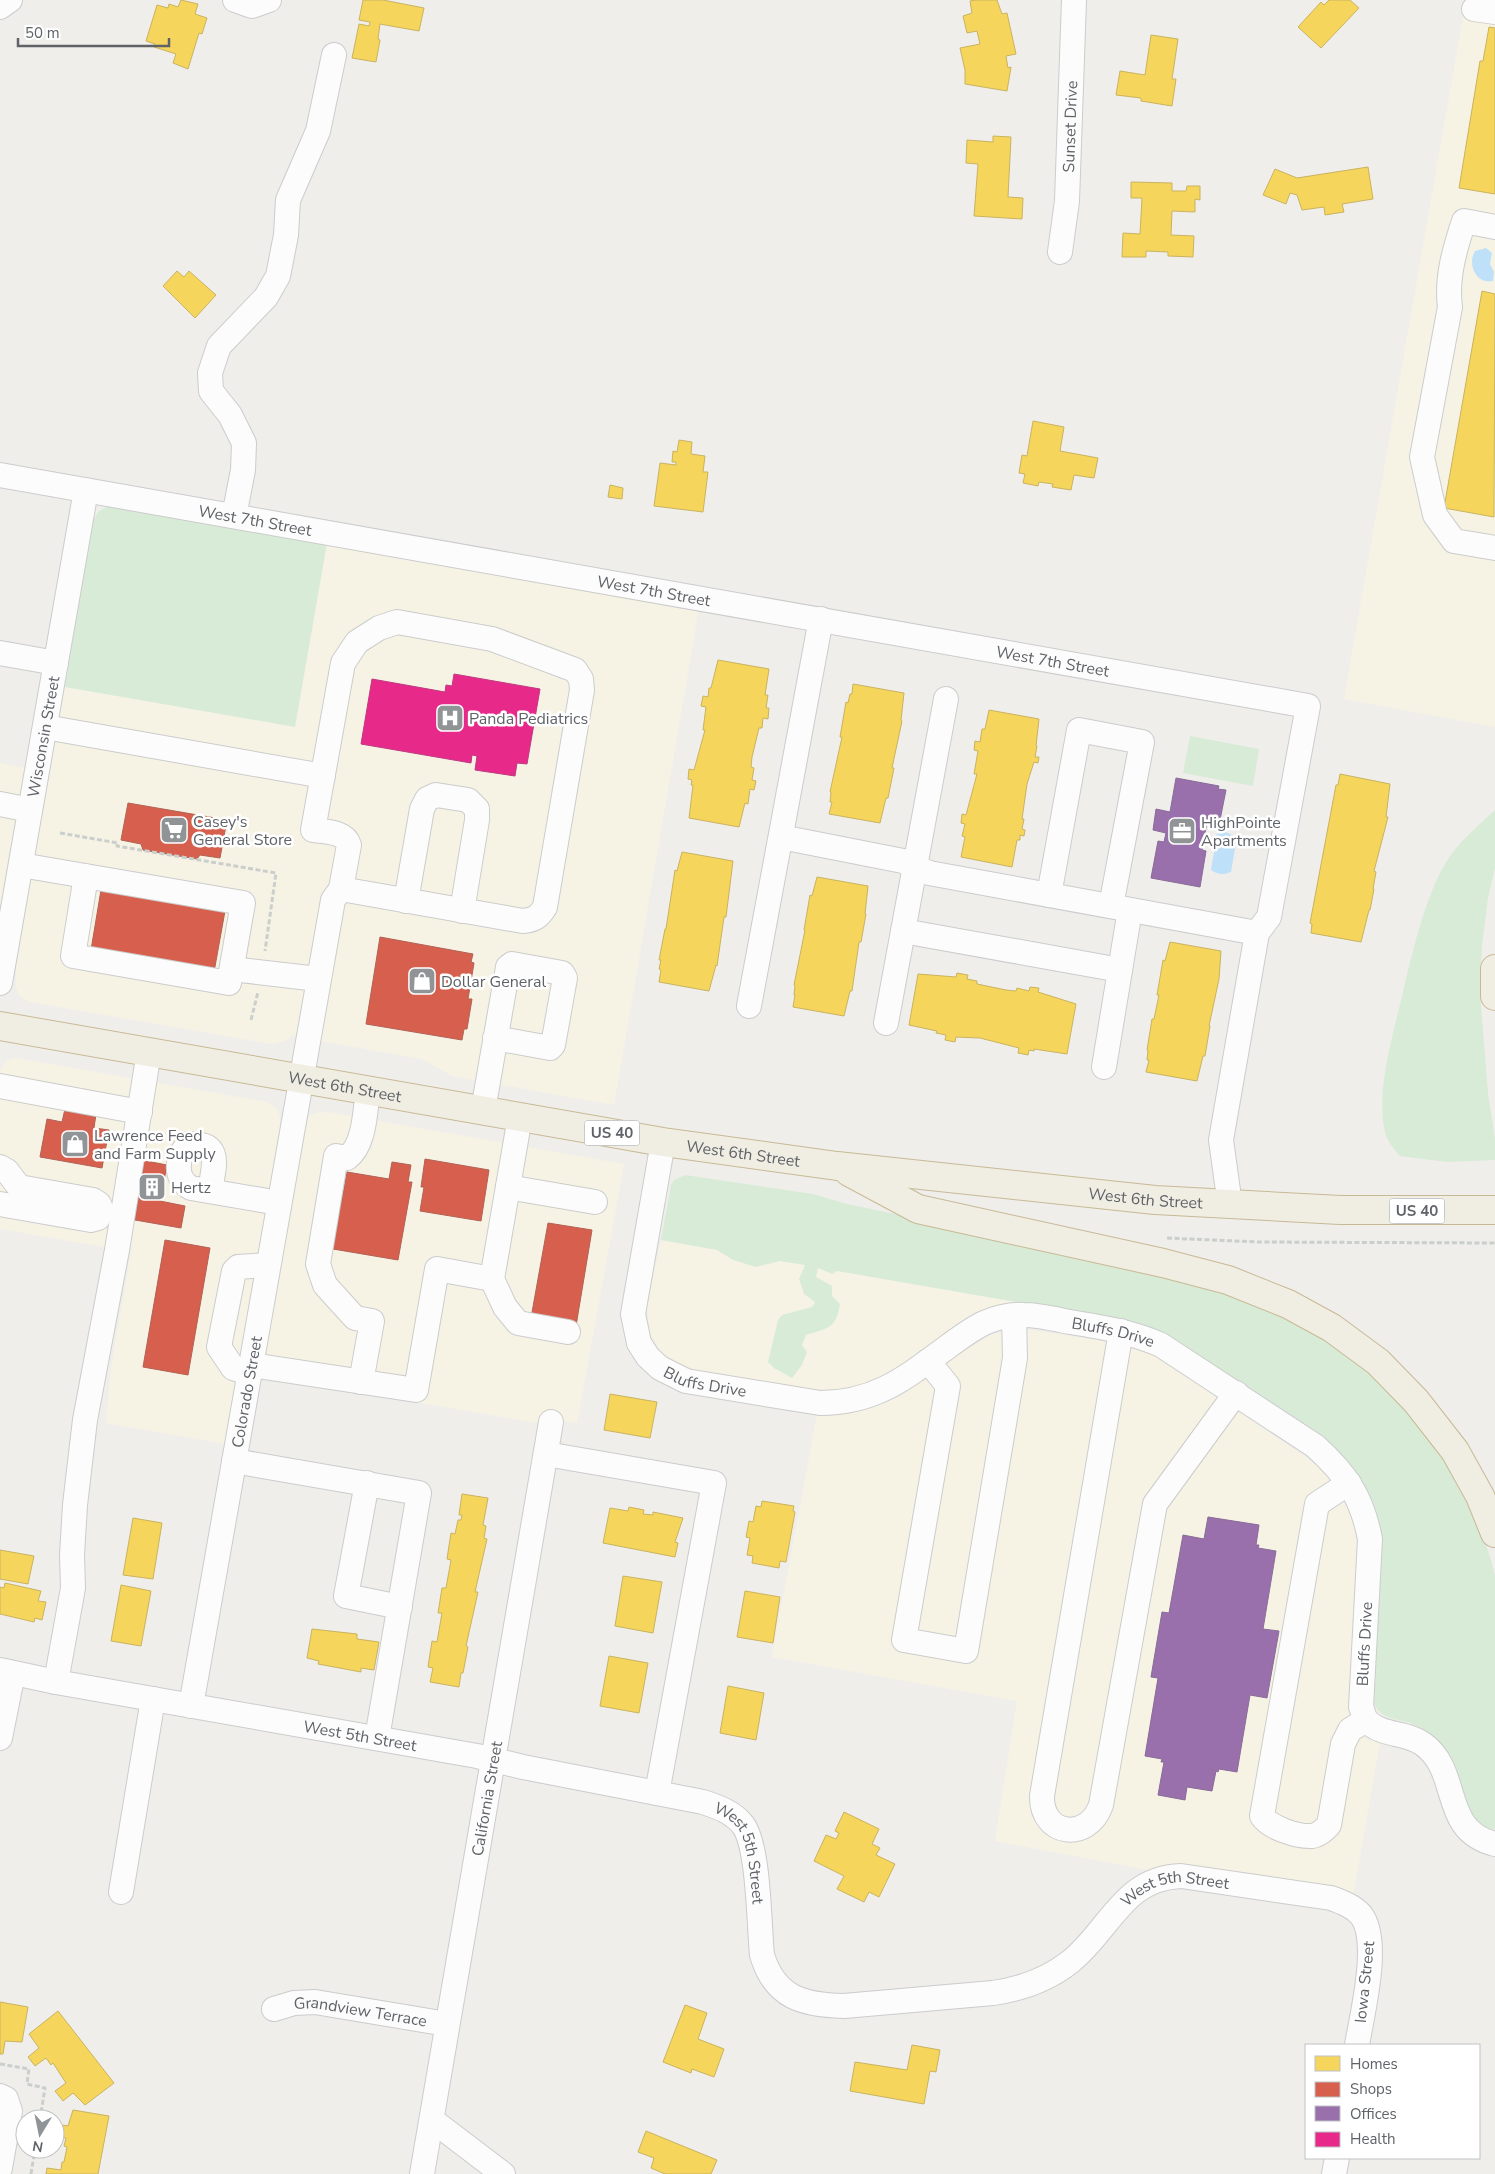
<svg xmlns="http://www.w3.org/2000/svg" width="1495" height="2174" font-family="'Nunito Sans',sans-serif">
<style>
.commercial{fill:#f7f3e4}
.green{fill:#d8ebd6}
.water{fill:#bfe0f9}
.homes{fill:#f6d55c;stroke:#c9b360}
.shops{fill:#d6604d;stroke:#b26155}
.offices{fill:#9970ab;stroke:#886c97}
.health{fill:#e7298a;stroke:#be3a80}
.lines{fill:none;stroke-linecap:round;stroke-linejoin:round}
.minor-casing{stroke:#cbcccc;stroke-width:26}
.highway-casing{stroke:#c8b996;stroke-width:30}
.path{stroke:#cacfcc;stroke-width:3;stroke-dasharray:5 2.5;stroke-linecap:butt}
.minor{stroke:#fdfcfc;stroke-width:24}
.highway{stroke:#f0ede3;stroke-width:28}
.labels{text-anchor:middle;stroke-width:5;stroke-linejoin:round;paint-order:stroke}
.shield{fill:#fff;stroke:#8f9295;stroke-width:1}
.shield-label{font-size:15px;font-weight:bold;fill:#5f6368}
.street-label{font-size:16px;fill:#5f6368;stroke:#fff}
.poi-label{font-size:16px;fill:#5f6368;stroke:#fff;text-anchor:start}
</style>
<rect width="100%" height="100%" fill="#efeeea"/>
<path class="commercial" d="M1466,0H1495V727L1344,699Z
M327,543L699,608L614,1105L452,1076L422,1059L292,1036L285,1041L272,1044L30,1002L20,996L16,988V967L65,687L295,726Z
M0,763L25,768L0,917Z
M16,1058L141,1080L111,1248L0,1229V1070L7,1060Z
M152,1082L267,1102L278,1110L280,1117V1127L225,1444L106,1423L111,1369L132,1247L128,1240Z
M327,1112L624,1164L577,1423L545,1418L544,1424L261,1376L303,1137L309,1116L316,1113Z
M661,1240L1033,1305L970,1318L955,1326L887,1376L857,1388L839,1391L807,1389L696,1370L677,1364L668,1359L660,1351L649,1331L647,1308Z
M1023,1329L1116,1343L1150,1353L1319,1466L1341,1493L1353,1520L1358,1548L1350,1699L1352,1719L1359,1730L1369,1740L1380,1742L1353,1896L1154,1871L995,1841L1017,1701L772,1657L817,1415L849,1413L885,1403L901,1396L955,1357L990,1335L1010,1330Z"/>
<path class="green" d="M110,505L327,543L295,727L65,687L92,523L98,512Z
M1190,736L1259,749L1253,786L1183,773Z
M1495,810V868L1488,898L1482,946L1480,992L1488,1093L1495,1139V1160L1448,1162L1400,1156C1391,1146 1386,1139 1384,1127C1377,1085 1393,1036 1402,996C1412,954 1426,891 1450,856C1462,839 1480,824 1495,810Z
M685,1175L813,1194L847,1204C903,1216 959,1227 1016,1239C1043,1245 1071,1249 1098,1256C1121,1262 1144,1270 1167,1276C1209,1289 1252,1301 1291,1321C1389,1371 1470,1469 1495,1576V1829C1461,1827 1465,1776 1450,1755C1442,1743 1429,1732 1415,1725C1401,1718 1380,1721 1374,1703L1382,1547L1379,1523L1374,1504L1356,1472L1334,1446L1178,1341L1148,1327L1121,1320L837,1271L832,1274L818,1268L816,1277L832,1286V1296L840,1304C836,1329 828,1328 806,1335L802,1345L807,1352L802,1365L792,1378L774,1368L768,1362L778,1320L782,1315L812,1307L815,1302L804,1294L799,1279L805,1265L780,1261L756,1267L733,1260L717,1250L661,1240L671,1185L674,1180Z"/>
<path class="water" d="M1486,248L1492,253L1490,264L1494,272L1493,281C1476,285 1467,264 1475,251Z
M1223,831L1237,837L1231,872C1223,875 1218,875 1211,870L1215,846L1212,842L1213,837Z"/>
<path class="homes" d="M181,0L198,4L195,14L207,18L202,34L199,33L188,69L173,63L176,54L154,47L155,44L146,41L157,5L168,8L169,4L178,7Z
M363,0H383L424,8L419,31L380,24L378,39L380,40L376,62L352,58L359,24L369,26L370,22L359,20Z
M975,0H997L1002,14L1007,13L1016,54L1006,56L1008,68L1011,67L1007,91L965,84V70L960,48L980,44L977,31L967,33L963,16L972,13L970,1Z
M1329,0H1350L1359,8L1321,48L1298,27L1321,2L1324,5Z
M1489,27L1495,28V194L1459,188L1480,61H1483Z
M1151,35L1178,39L1172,79H1176L1172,106L1141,101V98L1116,95L1120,71L1145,75Z
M993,136L1011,137L1008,197L1023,198L1022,219L974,216L978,164L966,163L967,140L993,142Z
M1368,167L1373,199L1342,204L1344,212L1325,215L1324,207L1302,210L1297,195L1290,193L1286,204L1263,195L1275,169L1297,178Z
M1131,182L1172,183V191H1186L1187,186H1200V200L1195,199V212L1172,211L1171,235L1194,236L1193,257L1168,256V252L1146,251V257H1122L1123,233L1140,234L1142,198H1131Z
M177,271L184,277L189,271L216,295L195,318L163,286Z
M1482,291L1495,294L1494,517L1444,508Z
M1033,421L1064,427L1060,451L1098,458L1094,478L1074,475L1071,490L1052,487L1053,484L1039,482L1038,486L1023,483L1025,474L1019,473L1022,455L1027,456Z
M679,440L692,442L691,454L705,456L703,472H708L703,512L654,506L660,463L676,465V462H672L673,451L677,452Z
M610,485L623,488L622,499L608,497Z
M718,660L769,669L765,695H768L766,708H769L768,719L763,718L762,728H759L752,757L751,767L754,768L752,780L756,781L754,790L750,789L748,804L745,803L739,827L689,818L693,785H691L692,780L688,779L689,769L694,770L705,730H703L706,707L701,706L703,696L708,697L709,688H711Z
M853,684L904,693L901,720L902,721L892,768H894L888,798H886L880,823L829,814L832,802H830L831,792H830L842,737H840L846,702L848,703L850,694H852Z
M989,710L1039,719L1036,746H1037L1035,757H1039L1038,763L1034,762L1027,784L1022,819H1024L1022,829L1025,830L1024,836L1020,835V840H1017L1012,867L961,857L965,837L962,836L965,824L961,823L962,814L966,815L977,774H974L978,751L974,750L975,741L980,742L982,729H985Z
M1340,774L1390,784L1386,817H1388L1374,871L1376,872L1373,889H1374L1370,910H1369L1361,942L1311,933L1312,924L1310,923L1336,785H1338Z
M682,852L733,861L726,917H724L717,966L716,965L709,991L659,982L661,970L659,969L661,960H659L665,929H666L675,870L677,871Z
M817,877L868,886L865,914H866L861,942H859L852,991H850L844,1016L793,1007L795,995H794L795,986L794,985L805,930H804L810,895L812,896Z
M1170,942L1221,951L1219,979L1209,1026H1210L1205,1056H1203L1197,1081L1146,1072L1149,1060H1147L1148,1050H1147L1152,1019H1154L1159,995H1157L1163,960L1165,961Z
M957,973L968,975L967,979L977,981V984L1006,990L1016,991L1017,988L1029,991L1030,987L1039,988L1038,992L1076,1004L1067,1054L1034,1049V1051L1029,1050L1028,1055L1018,1053L1019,1048L980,1038L956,1037L955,1042L945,1040L946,1035L936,1033L937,1031L909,1025L918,974L956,977Z
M610,1394L657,1402L650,1438L604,1430Z
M462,1494L488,1498L483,1525L486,1526L484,1538L487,1539L475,1592H478L466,1646L468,1647L463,1673H461L459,1687L430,1682L433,1668L428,1667L432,1641L437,1642L442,1613H438L442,1588H446L451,1560L447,1559L451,1533L455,1534L458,1520H461L462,1515H459Z
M762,1501L794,1506L793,1511L795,1512L786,1562L780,1561L779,1568L752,1563L753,1556L747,1555L750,1538L746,1537L749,1521L753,1522L756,1506L761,1507Z
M629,1507L644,1510L643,1514L653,1515V1512L683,1518L675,1542L678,1543L675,1557L603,1543L610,1508L628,1511Z
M133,1518L162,1523L153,1579L123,1575Z
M0,1550L34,1556L28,1584L0,1579Z
M623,1576L662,1582L653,1633L615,1626Z
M5,1583L41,1591L38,1601L46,1602L42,1620L35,1618L34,1622L0,1614V1587L4,1588Z
M121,1585L151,1591L141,1646L111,1641Z
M745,1591L780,1597L773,1643L737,1637Z
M312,1629L357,1634V1639L379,1642L374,1670L361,1668V1672L318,1664L319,1661L307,1658Z
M609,1656L648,1663L639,1713L600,1706Z
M728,1686L764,1693L756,1740L720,1733Z
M844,1812L879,1829L872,1844L880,1848L876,1855L895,1864L879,1897L869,1892L864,1902L837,1889L844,1876L814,1861L826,1835L836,1839L839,1833L835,1831Z
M0,2002L28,2007L22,2042L5,2041L3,2054H0Z
M685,2005L707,2013L698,2039L724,2049L714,2077L692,2069L691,2073L663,2062Z
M58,2011L114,2083L85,2105L73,2093L63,2101L55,2091L66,2083L53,2063L51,2065L46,2058L35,2066L28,2057L39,2048L29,2034Z
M912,2045L940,2050L936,2072L930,2071L924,2104L850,2091L855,2062L907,2070Z
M73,2110L109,2116L98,2174H46L47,2168L61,2170L62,2162H64L67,2147L64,2146L66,2138L55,2136V2124L68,2126Z
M646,2131L717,2160L711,2174H665L651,2168L654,2158L638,2152Z"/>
<path class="shops" d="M128,803L227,820L220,858L200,855L197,859L143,850L141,844L121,840Z
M101,890L225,911L214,972L91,950Z
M380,937L473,954L471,962L474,963L468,999H472L467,1029H464L462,1040L366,1024Z
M65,1109L96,1114L94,1128L109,1130L102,1168L40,1157L47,1119L62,1122Z
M425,1159L489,1170L481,1221L420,1211L424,1187H421Z
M141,1160L167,1165L160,1201L185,1206L181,1228L135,1220L143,1172H139Z
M392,1162L411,1165L408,1182H412L398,1260L333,1249L347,1172L389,1179Z
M548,1223L592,1230L576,1326L531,1318Z
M165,1240L210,1248L188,1375L143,1367Z"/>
<path class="offices" d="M1176,778L1219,786L1218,789L1226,790L1220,820H1216V823L1207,822L1202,850L1206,851L1200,887L1151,878L1158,841L1164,842L1166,833L1153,830L1156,809L1170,812Z
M1208,1517L1259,1525L1256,1545H1259L1258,1548L1276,1551L1263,1629L1279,1631L1267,1698L1250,1695L1237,1772L1219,1769L1218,1772L1216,1771L1212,1791L1187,1787L1185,1800L1158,1795L1164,1762H1161L1162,1759L1145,1756L1158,1678L1151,1677L1162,1612L1169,1613L1183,1535L1204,1539Z"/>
<path class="health" d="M454,674L540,689L527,764L517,763L515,776L475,770L477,756L472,755L471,763L361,744L372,679L445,692L446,685L452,686Z"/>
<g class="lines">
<defs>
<g id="minor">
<path d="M235,0L252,6L269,0"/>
<path d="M0,7L10,0"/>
<path d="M1474,9L1495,12"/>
<path d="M1495,227L1464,221C1455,248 1446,278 1450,307L1422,457L1435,515L1454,541L1495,548"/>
<path id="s1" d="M1060,252L1067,201L1074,0"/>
<path id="s2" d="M0,475L1308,706L1269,917L1257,933L1221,1140L1230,1205"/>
<path d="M234,516L243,470L244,443L230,415L211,391L210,373L219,346L266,297L278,276L286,235L288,200L318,131L334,55"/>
<path d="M0,653L56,663"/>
<path d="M45,727L323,776"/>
<path d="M0,804L30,810"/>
<path d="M781,837L903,861L929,873L1257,933"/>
<path d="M21,865C95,878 169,891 243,903L229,983L73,956L86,876"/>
<path d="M1049,895L1079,730L1142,742L1111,906"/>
<path d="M406,901L422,809L427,799L436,795L468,800L477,809V820L462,911"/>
<path d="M903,931L1120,970"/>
<path d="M232,969L318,979"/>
<path id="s3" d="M0,983L86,490"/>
<path d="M749,1006L821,619"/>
<path d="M886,1023L946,699"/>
<path d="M1104,1067L1130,910"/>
<path d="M0,1086L140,1112"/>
<path d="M483,1110L508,967L512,964L562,973L565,978L553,1045L550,1048L495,1038"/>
<path d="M520,1117L492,1279L505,1307L518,1323L568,1332"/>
<path id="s4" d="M663,1142L633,1314L639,1343L648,1357L660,1368L686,1381L820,1403C874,1403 904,1379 946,1348C958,1339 970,1330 984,1323C996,1318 1011,1314 1024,1315C1039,1315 1055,1319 1070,1322C1101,1327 1132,1332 1161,1345L1315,1446C1346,1474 1362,1497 1370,1539L1361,1707C1363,1711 1364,1718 1367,1721C1381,1736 1407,1732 1423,1744C1462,1772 1439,1830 1495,1844"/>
<path d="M0,1167L7,1171L19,1187L93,1200L99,1204L102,1211L98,1218L91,1220L0,1204"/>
<path d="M508,1187L595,1202"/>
<path d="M210,1191C213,1168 224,1142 189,1144C176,1156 174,1179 191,1188L279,1203"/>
<path d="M1121,1331L1042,1796C1041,1836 1088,1842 1101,1805L1155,1504L1236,1393"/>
<path d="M928,1361L948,1386L904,1640L966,1651L1015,1358L1014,1316"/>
<path d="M251,1365L416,1390L437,1269L492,1279"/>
<path d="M249,1373L233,1368L219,1347L234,1271L238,1267L268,1265"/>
<path d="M361,1382L372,1321L355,1318L325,1285L318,1264L336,1156L347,1158C365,1145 365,1111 368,1090"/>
<path d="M546,1454L714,1483L657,1793"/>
<path d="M234,1461L419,1493L377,1738"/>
<path d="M367,1483L346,1596L400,1607"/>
<path d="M1349,1483L1317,1504L1262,1816C1270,1828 1298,1837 1312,1836C1319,1835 1324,1830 1329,1825L1343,1744L1350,1730L1366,1720"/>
<path id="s5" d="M0,1670L56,1682L477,1756L523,1767L703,1802C718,1807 733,1812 743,1825C759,1846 759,1926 762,1955C775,1998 803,2005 844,2006L993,1993C1021,1989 1047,1980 1070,1962C1110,1930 1123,1878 1181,1876L1331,1898C1342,1902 1353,1906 1361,1915C1381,1941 1362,2014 1357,2045"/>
<path d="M56,1682L73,1588L72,1555L75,1505L85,1420L117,1250L149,1052"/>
<path id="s6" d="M191,1706L333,900L341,889L349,845C345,831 325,832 313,830L343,663L357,642L379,628L397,622L492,639L575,670L581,679L582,690L545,907C539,917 534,920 523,921L341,889"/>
<path d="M0,1738L13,1673"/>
<path d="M121,1892L153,1699"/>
<path id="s7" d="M274,2009L294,2003L315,2002L447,2024"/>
<path d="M0,2096L6,2099L10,2111L0,2168"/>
<path d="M432,2120L503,2174"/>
<path id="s8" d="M422,2174L551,1422"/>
<path d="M1334,2174L1337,2158"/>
</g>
<g id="highway">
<path d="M1495,969V996"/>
<path id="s9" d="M0,1026L663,1142L837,1166L1155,1200L1340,1210H1495"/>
<path d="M849,1172L918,1209L1163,1263L1228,1280L1288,1304L1332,1328L1378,1362L1416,1401L1455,1451L1480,1496L1495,1533"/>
</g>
</defs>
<use href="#minor" class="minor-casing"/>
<use href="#highway" class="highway-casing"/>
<path class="path" d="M60,833L118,843L117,846L276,873L265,951
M251,1020L258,992
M1167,1238L1258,1242L1495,1243
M0,2064L29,2069L27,2084L45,2088L40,2119
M31,2174L35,2149"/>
<use href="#minor" class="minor"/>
<use href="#highway" class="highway"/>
</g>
<defs>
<symbol id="hospital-square" viewBox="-11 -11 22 22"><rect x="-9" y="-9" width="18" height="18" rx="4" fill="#919496" stroke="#fff"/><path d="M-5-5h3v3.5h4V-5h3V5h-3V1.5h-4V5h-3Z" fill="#fff"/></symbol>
<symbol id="supermarket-square" viewBox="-11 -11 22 22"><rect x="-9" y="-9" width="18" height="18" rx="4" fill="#919496" stroke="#fff"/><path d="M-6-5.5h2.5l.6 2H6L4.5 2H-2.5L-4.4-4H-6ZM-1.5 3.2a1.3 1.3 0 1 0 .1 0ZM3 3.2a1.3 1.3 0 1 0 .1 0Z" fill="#fff"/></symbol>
<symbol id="office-square" viewBox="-11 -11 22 22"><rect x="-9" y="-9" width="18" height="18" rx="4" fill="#919496" stroke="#fff"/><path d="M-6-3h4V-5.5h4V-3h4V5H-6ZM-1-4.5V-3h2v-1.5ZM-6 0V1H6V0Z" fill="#fff"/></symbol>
<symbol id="shop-square" viewBox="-11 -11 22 22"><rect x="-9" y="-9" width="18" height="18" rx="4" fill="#919496" stroke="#fff"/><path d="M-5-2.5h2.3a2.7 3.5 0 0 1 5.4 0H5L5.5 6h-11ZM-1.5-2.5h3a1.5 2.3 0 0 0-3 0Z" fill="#fff"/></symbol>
<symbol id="building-square" viewBox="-11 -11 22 22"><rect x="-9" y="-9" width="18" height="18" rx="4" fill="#919496" stroke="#fff"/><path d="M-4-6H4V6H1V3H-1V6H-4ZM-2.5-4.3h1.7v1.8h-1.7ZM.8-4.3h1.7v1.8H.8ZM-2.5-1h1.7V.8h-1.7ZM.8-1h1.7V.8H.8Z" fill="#fff"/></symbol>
</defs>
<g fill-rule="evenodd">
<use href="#hospital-square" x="434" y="702" width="32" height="32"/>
<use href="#supermarket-square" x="158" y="814" width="32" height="32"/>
<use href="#office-square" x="1166" y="815" width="32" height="32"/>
<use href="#shop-square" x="406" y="965" width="32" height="32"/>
<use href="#shop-square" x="59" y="1128" width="32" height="32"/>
<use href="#building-square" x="136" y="1171" width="32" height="32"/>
</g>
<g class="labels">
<g class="shield">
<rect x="584.5" y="1120.5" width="55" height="25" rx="4"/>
<rect x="1389.5" y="1198.5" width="55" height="25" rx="4"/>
</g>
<g class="shield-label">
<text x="612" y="1138">US 40</text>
<text x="1417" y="1216">US 40</text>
</g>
<g class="street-label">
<text dy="6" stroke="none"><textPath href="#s1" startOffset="126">Sunset Drive</textPath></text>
<text dy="6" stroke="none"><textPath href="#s2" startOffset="259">West 7th Street</textPath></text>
<text dy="6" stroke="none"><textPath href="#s2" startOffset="664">West 7th Street</textPath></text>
<text dy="6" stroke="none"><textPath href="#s2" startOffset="1069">West 7th Street</textPath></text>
<text dy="6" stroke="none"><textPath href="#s3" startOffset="250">Wisconsin Street</textPath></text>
<text dy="6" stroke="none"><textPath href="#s9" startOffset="350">West 6th Street</textPath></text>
<text dy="6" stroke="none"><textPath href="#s9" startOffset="754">West 6th Street</textPath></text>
<text dy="6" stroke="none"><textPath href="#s9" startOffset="1159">West 6th Street</textPath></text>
<text dy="6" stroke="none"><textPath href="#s4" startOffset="720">Bluffs Drive</textPath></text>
<text dy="6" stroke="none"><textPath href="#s4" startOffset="285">Bluffs Drive</textPath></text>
<text dy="6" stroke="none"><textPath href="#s6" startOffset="319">Colorado Street</textPath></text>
<text transform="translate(1364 1644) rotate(-87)" y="6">Bluffs Drive</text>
<text dy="6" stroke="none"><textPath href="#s5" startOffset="366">West 5th Street</textPath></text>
<text dy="6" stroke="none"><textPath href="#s8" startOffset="381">California Street</textPath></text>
<text dy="6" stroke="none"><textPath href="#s5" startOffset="786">West 5th Street</textPath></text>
<text dy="6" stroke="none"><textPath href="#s5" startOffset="1370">West 5th Street</textPath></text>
<text transform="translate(1364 1982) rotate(-84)" y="6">Iowa Street</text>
<text dy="6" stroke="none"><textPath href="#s7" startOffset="88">Grandview Terrace</textPath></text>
</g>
<g class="poi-label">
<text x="469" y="724">Panda Pediatrics</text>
<text x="193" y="827">Casey's<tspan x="193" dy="18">General Store</tspan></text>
<text x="1201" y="828">HighPointe<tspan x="1201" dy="18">Apartments</tspan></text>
<text x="441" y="987">Dollar General</text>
<text x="94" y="1141">Lawrence Feed<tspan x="94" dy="18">and Farm Supply</tspan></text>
<text x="171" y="1193">Hertz</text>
</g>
</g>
<rect x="1305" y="2044" width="175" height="115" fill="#ffffff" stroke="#bfc1c3"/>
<rect x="1315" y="2056" width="25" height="15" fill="#f6d55c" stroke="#bfc1c3"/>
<text x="1350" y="2069" font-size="15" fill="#5f6368">Homes</text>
<rect x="1315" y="2082" width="25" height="15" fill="#d6604d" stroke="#bfc1c3"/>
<text x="1350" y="2094" font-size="15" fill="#5f6368">Shops</text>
<rect x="1315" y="2106" width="25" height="15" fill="#9970ab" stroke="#bfc1c3"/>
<text x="1350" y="2119" font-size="15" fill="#5f6368">Offices</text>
<rect x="1315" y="2132" width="25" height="15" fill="#e7298a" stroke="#bfc1c3"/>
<text x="1350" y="2144" font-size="15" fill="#5f6368">Health</text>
<g transform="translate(40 2134) rotate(190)"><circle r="24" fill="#ffffff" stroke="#bfc1c3"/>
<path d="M0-4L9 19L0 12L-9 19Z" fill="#919496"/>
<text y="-8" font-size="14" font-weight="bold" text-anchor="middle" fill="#5f6368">N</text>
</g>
<path d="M18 38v8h151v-8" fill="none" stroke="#5f6368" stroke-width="2.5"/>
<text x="25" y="38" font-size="15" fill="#5f6368" stroke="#ffffff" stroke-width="4" paint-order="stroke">50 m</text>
</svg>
